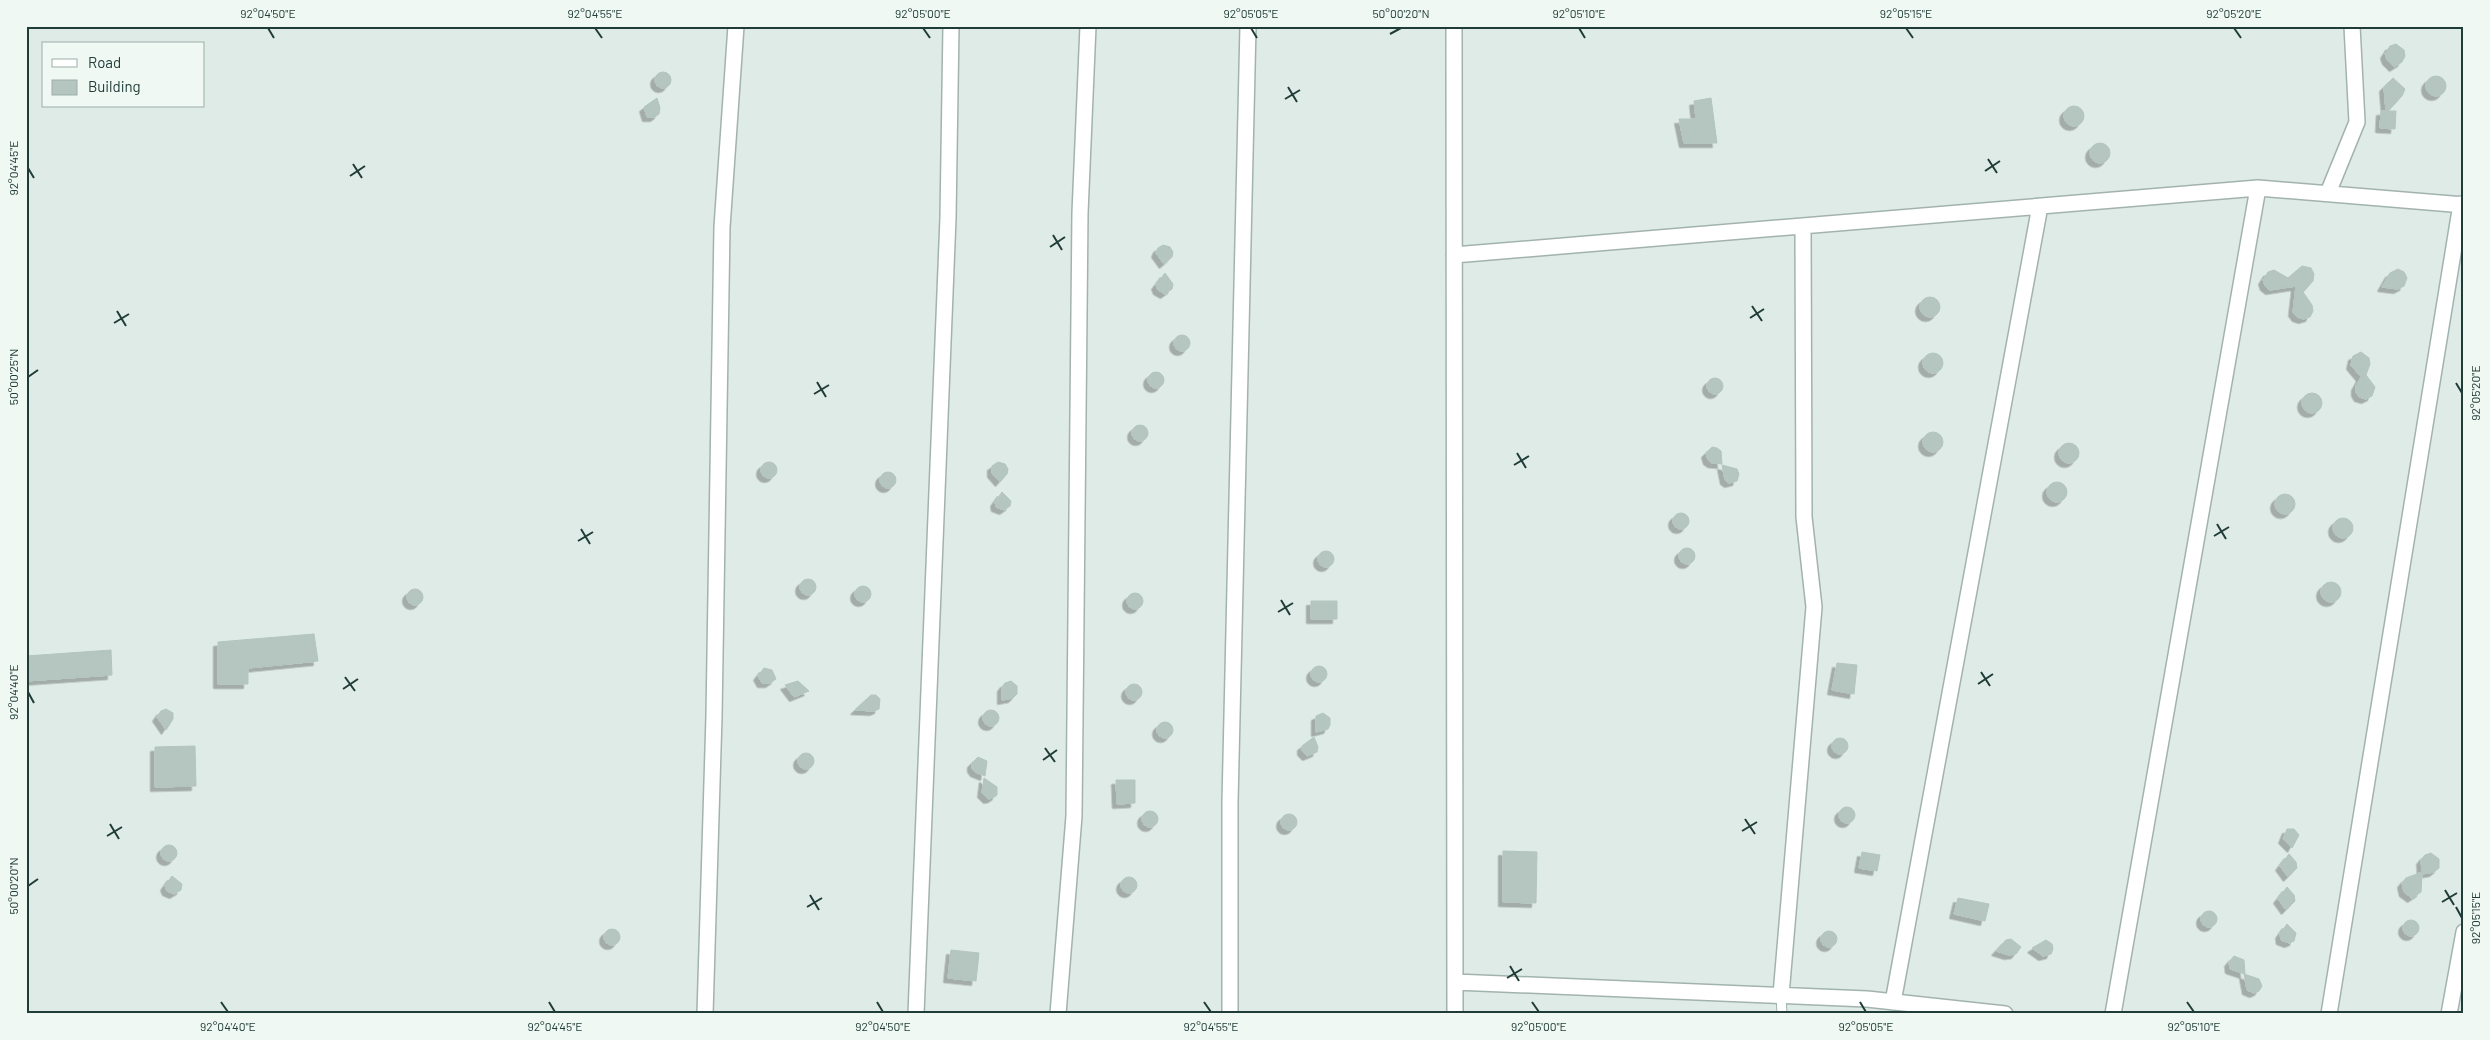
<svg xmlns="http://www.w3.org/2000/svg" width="2490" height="1040" font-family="Barlow,sans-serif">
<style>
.building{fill:#b5c6c0;stroke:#b2c5be;filter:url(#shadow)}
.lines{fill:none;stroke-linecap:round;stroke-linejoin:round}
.lane-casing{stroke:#a2b3af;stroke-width:11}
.street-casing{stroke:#a2b3af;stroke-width:18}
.lane{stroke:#fff;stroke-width:9}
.street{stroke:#fff;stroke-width:15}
.ticks{fill:none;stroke:#203c37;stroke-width:2}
.neatline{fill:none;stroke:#203c37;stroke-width:2}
.ticks-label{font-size:12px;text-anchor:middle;fill:#203c37}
</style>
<defs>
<filter id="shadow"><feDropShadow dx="-4.5" dy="4.5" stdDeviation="0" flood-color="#0004"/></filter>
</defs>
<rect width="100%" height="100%" fill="#dfebe7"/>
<path class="building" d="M2396,44L2404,50L2405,56L2402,62L2394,67L2387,60L2385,54L2390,46Z
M655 80a8 8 0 1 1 16 0a8 8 0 1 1-16 0Z
M2426 86a10 10 0 1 1 20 0a10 10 0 1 1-20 0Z
M2393,78L2405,89L2402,96L2388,111H2396L2395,129L2380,128L2381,111H2386L2384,87Z
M657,98L660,108L659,114L655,117H647L644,107Z
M1711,98L1717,143H1684L1679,119H1696L1694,101Z
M2064 116a10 10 0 1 1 20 0a10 10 0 1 1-20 0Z
M2090 153a10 10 0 1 1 20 0a10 10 0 1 1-20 0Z
M1163,245L1170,247L1173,252L1172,257L1164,264L1156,253L1158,248Z
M2302,266L2311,268L2314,274L2313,281L2303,292L2312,305L2313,311L2310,317L2303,319L2297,317L2293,312L2296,286L2270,290L2265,286L2263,280L2268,272L2274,270L2288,278Z
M2398,269L2404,272L2407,278L2404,286L2398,289L2382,287L2390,273Z
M1165,273L1173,284L1172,289L1165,294L1158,290L1156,285Z
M1920 307a10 10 0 1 1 20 0a10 10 0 1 1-20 0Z
M1174 343a8 8 0 1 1 16 0a8 8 0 1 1-16 0Z
M2361,352L2369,358L2370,364L2366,375L2375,387L2372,396L2366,399L2359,397L2356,392V386L2361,377L2351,365L2353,356Z
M1923 363a10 10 0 1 1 20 0a10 10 0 1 1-20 0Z
M1148 380a8 8 0 1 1 16 0a8 8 0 1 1-16 0Z
M1707 386a8 8 0 1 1 16 0a8 8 0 1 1-16 0Z
M2302 403a10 10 0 1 1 20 0a10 10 0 1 1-20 0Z
M1132 433a8 8 0 1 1 16 0a8 8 0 1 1-16 0Z
M1923 442a10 10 0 1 1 20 0a10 10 0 1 1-20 0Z
M2059 453a10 10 0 1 1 20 0a10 10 0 1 1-20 0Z
M1712,447L1717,448L1721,451L1722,464L1712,463L1708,460L1706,453Z
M761 470a8 8 0 1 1 16 0a8 8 0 1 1-16 0Z
M998,462L1005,464L1008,469L1007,474L1000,482L992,473V466Z
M1722,465L1737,469L1739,474L1737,481L1729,483L1725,480Z
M880 480a8 8 0 1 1 16 0a8 8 0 1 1-16 0Z
M2047 492a10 10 0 1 1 20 0a10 10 0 1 1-20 0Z
M1002,492L1011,501L1010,506L1004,510L996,507L995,502Z
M2275 504a10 10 0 1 1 20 0a10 10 0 1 1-20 0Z
M1673 521a8 8 0 1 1 16 0a8 8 0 1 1-16 0Z
M2333 528a10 10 0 1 1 20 0a10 10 0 1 1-20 0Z
M1679 556a8 8 0 1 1 16 0a8 8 0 1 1-16 0Z
M1318 559a8 8 0 1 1 16 0a8 8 0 1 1-16 0Z
M800 587a8 8 0 1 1 16 0a8 8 0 1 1-16 0Z
M2321 592a10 10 0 1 1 20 0a10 10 0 1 1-20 0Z
M855 594a8 8 0 1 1 16 0a8 8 0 1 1-16 0Z
M407 597a8 8 0 1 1 16 0a8 8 0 1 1-16 0Z
M1127 601a8 8 0 1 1 16 0a8 8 0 1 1-16 0Z
M1311,601H1337V619H1311Z
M314,634L318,661L248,668V684H218V642Z
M111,650L112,675L26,681V656Z
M1837,663L1857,665L1854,694L1832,690Z
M1311 674a8 8 0 1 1 16 0a8 8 0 1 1-16 0Z
M764,668L772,670L776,679L770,683H762L758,676Z
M798,681L809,691L794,697L785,685Z
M1011,681L1017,686V694L1013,698L1002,700V687L1005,683Z
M1126 692a8 8 0 1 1 16 0a8 8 0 1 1-16 0Z
M871,695H876L880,699L879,709L874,711L855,710Z
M166,709L173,713V719L166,730L157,717L161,711Z
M983 718a8 8 0 1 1 16 0a8 8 0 1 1-16 0Z
M1323,713L1330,718V725L1328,729L1316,732V716Z
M1157 730a8 8 0 1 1 16 0a8 8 0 1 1-16 0Z
M1314,737L1318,747L1317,752L1307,756L1302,751V746Z
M1832 746a8 8 0 1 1 16 0a8 8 0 1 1-16 0Z
M195,746L196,786L155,787V747Z
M798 761a8 8 0 1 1 16 0a8 8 0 1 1-16 0Z
M978,757L987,761L985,776L975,772L972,768V763Z
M984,778L997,787V795L993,798L988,799L982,793Z
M1116,780H1135V803L1117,804Z
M1839 815a8 8 0 1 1 16 0a8 8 0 1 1-16 0Z
M1142 819a8 8 0 1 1 16 0a8 8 0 1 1-16 0Z
M1281 822a8 8 0 1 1 16 0a8 8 0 1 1-16 0Z
M2287,829H2294L2299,835L2292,848L2283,839Z
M161 853a8 8 0 1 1 16 0a8 8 0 1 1-16 0Z
M1503,851L1537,852L1536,903L1503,902Z
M1862,852L1880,855L1877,871L1859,868Z
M2431,853L2439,859V868L2434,872L2422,874L2421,892L2412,898L2404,892L2402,883L2406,878L2422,872L2421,860L2425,855Z
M2289,854L2296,862L2297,868L2288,877L2280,866Z
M172,876L182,884L181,890L174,894L167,891L165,886Z
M1121 885a8 8 0 1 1 16 0a8 8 0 1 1-16 0Z
M2287,887L2294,895L2295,901L2286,910L2278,899Z
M1958,898L1989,904L1985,921L1954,914Z
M2201 919a8 8 0 1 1 16 0a8 8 0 1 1-16 0Z
M2403 928a8 8 0 1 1 16 0a8 8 0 1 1-16 0Z
M2287,924L2296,933L2294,941L2289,943L2281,940L2280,934Z
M604 937a8 8 0 1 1 16 0a8 8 0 1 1-16 0Z
M1821 939a8 8 0 1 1 16 0a8 8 0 1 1-16 0Z
M2011,939L2021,947L2016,954L2009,955L1996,951L2006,940Z
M2046,940L2052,944L2053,949L2051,954L2043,956L2032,948Z
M951,950L979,953L976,981L948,978Z
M2234,956L2244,960L2245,974L2230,969L2229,962Z
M2244,974L2259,979L2262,986L2259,991L2254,993L2247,990Z"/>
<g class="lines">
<defs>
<path id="lane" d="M1781,995L1782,1014"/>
<path id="street" d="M1454,26L1455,1014
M2328,193L2357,122L2352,26
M1454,255L2258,188L2464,205
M1455,982L1867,999L2005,1014
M1781,995L1814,607L1804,517L1803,226
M1893,1002L2040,206
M705,1014L714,716L722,227L736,26
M916,1014L948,218L951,26
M1058,1014L1074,816L1080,213L1088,26
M1230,1014V802L1248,26
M2113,1014L2258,188
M2329,1014L2461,204
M2449,1014L2464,932"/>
</defs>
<use href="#lane" class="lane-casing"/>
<use href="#street" class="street-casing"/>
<use href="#lane" class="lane"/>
<use href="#street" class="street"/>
</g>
<path class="ticks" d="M268,28L274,38M595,28L602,38M923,28L930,38M1251,28L1257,38M1579,28L1585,38M1906,28L1913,38M2234,28L2241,38M1390,34L1401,28M1288,87L1297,102M1285,99L1300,90M1988,159L1997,173M353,164L362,178M28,168L34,178M1985,171L2000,161M350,176L365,166M1053,235L1062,250M1050,247L1065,237M1752,306L1762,321M117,311L126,326M1750,318L1764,309M114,323L129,314M28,377L38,370M817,382L826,397M2456,383L2462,393M814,394L829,385M1517,453L1526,468M1514,465L1529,456M2217,524L2226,539M581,529L590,544M2214,536L2229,527M578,541L593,532M1281,600L1290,615M1278,612L1293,603M1981,672L1990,686M345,677L355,691M1978,684L1993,674M343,689L358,679M28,692L34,703M1045,748L1055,762M1043,760L1057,750M1745,819L1755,834M110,824L119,839M1742,831L1757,822M107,836L122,827M28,886L38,879M2445,890L2454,905M810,895L819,910M2442,902L2457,893M807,907L822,898M2456,907L2462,918M1510,966L1519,981M1507,978L1522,969M221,1002L228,1012M549,1002L555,1012M877,1002L883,1012M1204,1002L1211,1012M1532,1002L1539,1012M1860,1002L1866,1012M2187,1002L2194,1012"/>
<rect width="2490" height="1040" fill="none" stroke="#f0f8f4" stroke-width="55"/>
<rect x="42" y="42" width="162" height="65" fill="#f0f8f4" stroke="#9dada8"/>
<rect x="52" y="59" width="25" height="8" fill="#ffffff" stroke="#9dada8"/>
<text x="88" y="68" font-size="15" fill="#203c37">Road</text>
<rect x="52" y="80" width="25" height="15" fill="#b5c6c0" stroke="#9dada8"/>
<text x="88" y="92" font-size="15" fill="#203c37">Building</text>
<rect x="28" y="28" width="2434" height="984" class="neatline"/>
<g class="ticks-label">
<text x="268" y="18">92°04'50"E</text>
<text x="595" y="18">92°04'55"E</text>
<text x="923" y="18">92°05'00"E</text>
<text x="1251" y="18">92°05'05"E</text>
<text x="1401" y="18">50°00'20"N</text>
<text x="1579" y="18">92°05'10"E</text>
<text x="1906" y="18">92°05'15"E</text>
<text x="2234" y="18">92°05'20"E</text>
<text transform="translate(14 168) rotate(-90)" y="4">92°04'45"E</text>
<text transform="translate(14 377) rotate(-90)" y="4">50°00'25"N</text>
<text transform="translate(2476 393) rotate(-90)" y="4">92°05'20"E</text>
<text transform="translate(14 692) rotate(-90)" y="4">92°04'40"E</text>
<text transform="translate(14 886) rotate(-90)" y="4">50°00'20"N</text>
<text transform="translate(2476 918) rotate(-90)" y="4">92°05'15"E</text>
<text x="228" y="1031">92°04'40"E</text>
<text x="555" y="1031">92°04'45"E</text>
<text x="883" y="1031">92°04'50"E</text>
<text x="1211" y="1031">92°04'55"E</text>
<text x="1539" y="1031">92°05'00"E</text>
<text x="1866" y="1031">92°05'05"E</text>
<text x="2194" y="1031">92°05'10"E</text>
</g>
</svg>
